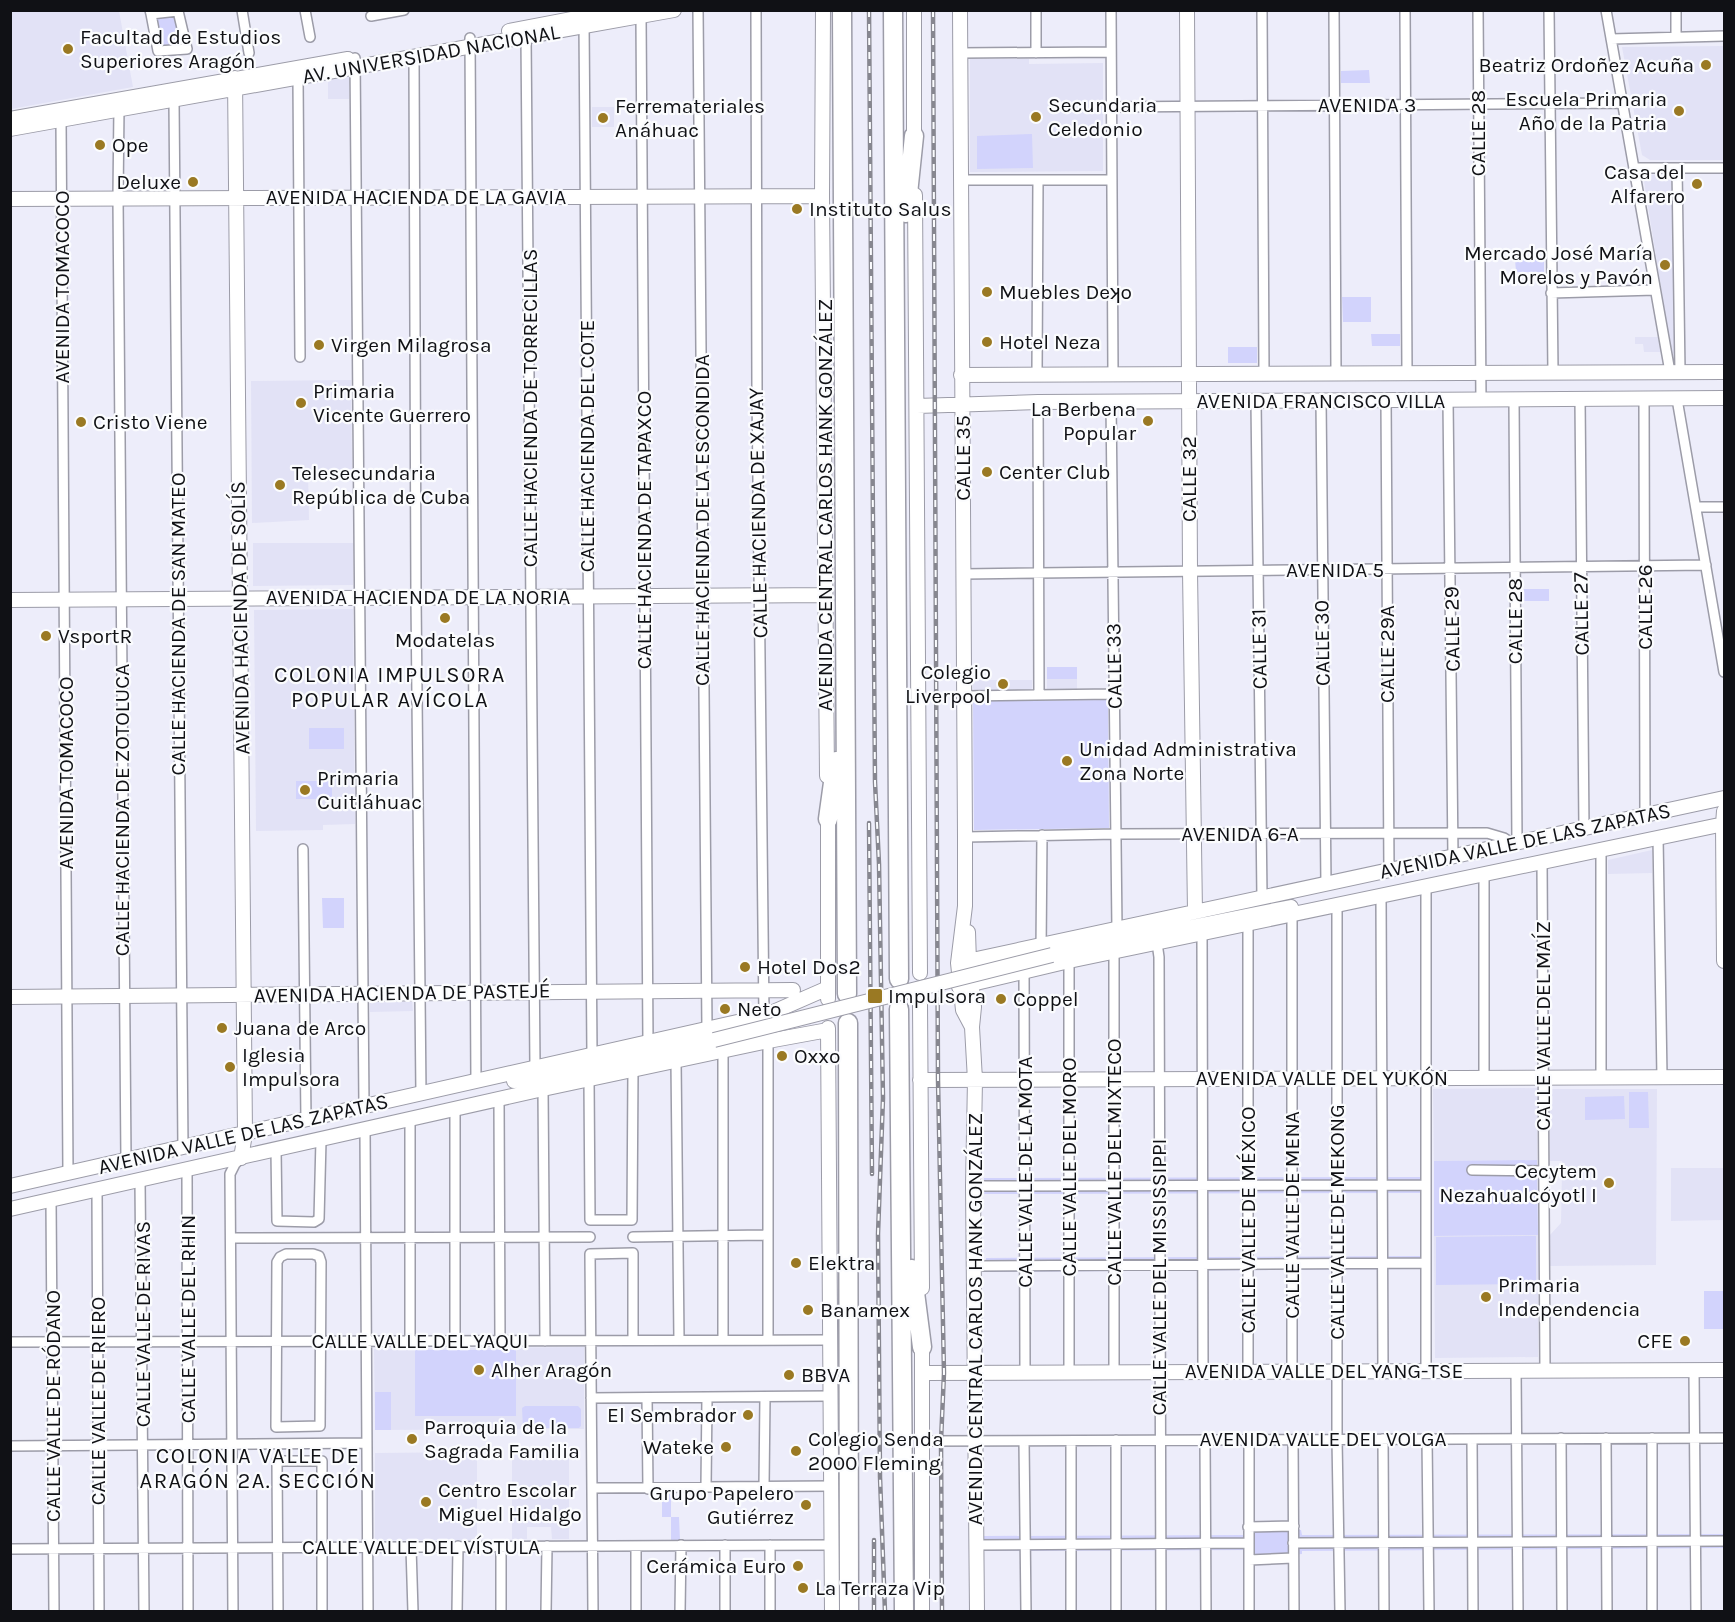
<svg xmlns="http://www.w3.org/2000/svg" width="1735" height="1622" font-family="Karla,sans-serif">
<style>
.built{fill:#e2e2f6}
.green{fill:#d2d3fc}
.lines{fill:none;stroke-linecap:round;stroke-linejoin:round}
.street-casing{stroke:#9c9ca8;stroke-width:12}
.secondary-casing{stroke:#9c9ca8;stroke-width:16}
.highway-casing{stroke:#9c9ca8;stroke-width:21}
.street{stroke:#fff;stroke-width:9}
.secondary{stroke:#fff;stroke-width:14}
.highway{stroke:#fff;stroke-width:18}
.rail-casing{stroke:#878790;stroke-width:4.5}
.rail{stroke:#fbfcfe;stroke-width:2;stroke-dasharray:7;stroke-linecap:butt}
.secondary-bridge-casing{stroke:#9c9ca8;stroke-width:16;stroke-linecap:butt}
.secondary-bridge{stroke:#fff;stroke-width:14}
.poi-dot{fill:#9a7923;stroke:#fbfcfe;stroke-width:2}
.labels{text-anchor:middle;stroke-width:4.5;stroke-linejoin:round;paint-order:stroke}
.poi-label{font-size:21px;fill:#101115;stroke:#fbfcfe;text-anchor:start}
.street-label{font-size:21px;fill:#101115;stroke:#fbfcfe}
.neighbourhood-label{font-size:22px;letter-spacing:1.5px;fill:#101115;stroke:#fbfcfe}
</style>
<rect width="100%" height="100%" fill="#ededfa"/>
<path class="built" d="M11,10L119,11L133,87L11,109Z
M1724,46V160H1650L1642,155L1622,47Z
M970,59H1029V64L1103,63V171L970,172Z
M349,75V99H328V79Z
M592,107H614V127H592Z
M1671,174L1675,355L1672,356L1643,175Z
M1635,337H1658L1661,352H1644L1643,344H1635Z
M351,380L352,469L308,471L309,520L252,523L251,381Z
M253,543H353V585L253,586Z
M353,609L355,824L323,825V830L256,831L254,610Z
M1047,679H1077V692H1050L1047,689Z
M973,680H1032V688L1028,692L977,693L973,688Z
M1652,850V873L1608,874V860Z
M412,1001L413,1011L370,1012V1002Z
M1537,1088V1160L1434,1161L1433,1089Z
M1550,1089H1657L1656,1265L1550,1266V1235L1561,1223L1562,1171V1161H1550Z
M1671,1168H1724V1220L1671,1221Z
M1538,1235V1357L1435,1358L1434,1236Z
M584,1347V1429L375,1430L374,1349Z
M477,1452V1540H375V1453Z
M512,1452H569V1539H552L551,1527H527V1539H512Z"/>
<path class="green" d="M176,16L182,46L162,48L155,17Z
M1369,70L1370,83H1341V71Z
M1032,134L1033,168L977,169V136Z
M1515,259H1544V272H1516Z
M1342,297H1371V322H1343Z
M1371,334H1400V346H1372Z
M1228,347H1257V363H1228Z
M1524,589H1549V601H1524Z
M1047,667H1077V679H1047Z
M1108,700L1109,828L974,830L973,701Z
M309,728H344V749H309Z
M296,781H332V799H296Z
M322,898H344V928H323Z
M1629,1092H1648L1649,1128H1629Z
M1624,1096L1625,1119L1585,1120V1097Z
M1537,1160L1538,1235L1434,1236V1161Z
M1421,1177V1193L984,1194V1178Z
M1536,1236V1284L1436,1285V1237Z
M1421,1256V1269L986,1272V1258Z
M1704,1291H1724V1329H1704Z
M415,1350H516V1416H415Z
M375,1392H391V1430H375Z
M525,1406H578L581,1409V1426L579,1428H523L522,1408Z
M662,1494H671V1517H679L680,1540H671V1517H662Z
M1301,1530L1302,1535L1724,1534V1548L1302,1551V1554L1251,1557V1550L984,1551V1536L1250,1535L1251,1532Z"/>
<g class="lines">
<defs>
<path id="street" d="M150,10L151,14L158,51L187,49L178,11L151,14
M242,10L249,53
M305,10L310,37
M698,10L707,1029
M756,10L757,391L764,1016
M1036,10V53
M1111,10L1113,374
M1262,10L1264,373
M1334,10L1336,373
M1405,10L1407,373
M1478,10L1481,400
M1549,10L1553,372
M1606,10L1670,372
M1676,10V37
M371,16L404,10
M641,17L648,1043
M584,22L592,1055
M526,37L535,1067
M470,38L476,1082
M1611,39L1724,36
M960,53L1111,52
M414,57L416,597L421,1095
M355,58L364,1107
M298,78L300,357
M174,101L183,1148
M119,107L118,198L126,1160
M1111,107L1622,103
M61,120L68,1173
M1634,168H1724
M1677,168L1680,372
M961,180H1112
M1551,293L1655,290
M1037,374L1038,180
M1644,398L1645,816
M1580,399L1584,829
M1677,399L1724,672
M1321,400L1326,885
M1386,400L1389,871
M1448,400L1453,857
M1514,400L1517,843
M1256,401L1262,897
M1038,402L1039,695
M1111,402L1117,930
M1696,507H1724
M964,574L1706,565
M964,696L1114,694
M965,837L1116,834L1487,833L1504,838L1513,844
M1658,837L1662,1077
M1601,848V1077
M303,849L306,1120
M1542,861L1545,1370
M1484,873V1078
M1426,886V1371
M1381,896L1383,1371
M1337,905V1439L1340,1612
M1202,934L1203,1372
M1157,943L1159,957L1161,1612
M1041,951L1042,835
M1069,961V1372
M1024,967L1025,1372
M768,1041V1340
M723,1051V1340
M676,1061L679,1340
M589,1080L590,1220H632L633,1070
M543,1089L545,1341
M499,1100L500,1341
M410,1120V1341
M365,1130L368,1612
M276,1150L277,1221L314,1222L319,1219L321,1140
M187,1170L188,1612
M1472,1170L1544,1171
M140,1180L144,1612
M973,1186L1426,1185
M97,1190L99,1612
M51,1200L54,1612
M633,1237L768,1235
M231,1238L590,1237
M286,1254H313L319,1256L321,1262L320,1426L276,1427L277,1262L280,1257Z
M974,1266L1426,1263
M455,1341V1110
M10,1342L829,1340
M1516,1370L1518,1612
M1694,1370L1696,1612
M1292,1371V915
M1114,1372V953
M1248,1372V924
M591,1398L830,1396
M647,1398L648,1489
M1561,1438L1562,1612
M1606,1438L1607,1612
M1652,1438V1612
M1383,1439L1384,1612
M1427,1439L1429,1612
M1472,1439L1473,1612
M1205,1440L1206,1612
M1249,1440V1612
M1293,1440L1294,1612
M922,1441L1724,1438
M1024,1441L1026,1612
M1071,1441V1612
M10,1446L367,1443
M764,1486L765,1397
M706,1487L707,1398
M592,1488L831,1486
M1248,1527L1294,1526
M1293,1543L1724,1541
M725,1545V1612
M770,1545V1612
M976,1545L1249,1543
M501,1546V1612
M636,1546V1612
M411,1547L413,1612
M10,1549L832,1545
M1249,1560L1293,1558
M233,1612L230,1174L235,1164L241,1158
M278,1612L277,1461H322V1612
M457,1612L458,1546
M546,1612L547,1546
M593,1612L590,1254L633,1253V1340
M680,1612L681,1545
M1116,1612V1440"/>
<path id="secondary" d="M823,10L822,196L827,776
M914,10V143
M960,10L965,837V906L958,963L963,1010L972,1027
M1187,10L1190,571L1195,912
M509,31L619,10
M235,78L245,1134L241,1158
M10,119L348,59
M10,129L674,10
M915,195L920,973
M10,199L822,196
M961,375L1724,372
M917,406L1038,402L1724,398
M10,600L825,595
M1724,811L1723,824L1724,961
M968,932L969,962L974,1007L972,1027L975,1080L973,1186L977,1612
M1052,955L1291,907
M958,963L1724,798
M959,987L1069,961L1724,824
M10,997L793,990
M828,999V811
M920,1004L922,1288
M828,1028L832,1612
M920,1080L1724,1077
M514,1081L563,1073L714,1040
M10,1186L764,1016L828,988
M10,1209L543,1089L768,1041L828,1030
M922,1338V1612
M923,1373L1724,1370"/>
<path id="highway" d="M842,10L847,994
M893,10L899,979
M906,213L914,136
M828,819L836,761
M899,1009L904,1612
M848,1023L849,1612
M912,1269L922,1347"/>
</defs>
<use href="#street" class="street-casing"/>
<use href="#secondary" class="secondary-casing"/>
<use href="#highway" class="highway-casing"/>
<use href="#street" class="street"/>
<use href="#secondary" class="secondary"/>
<use href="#highway" class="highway"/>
<defs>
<path id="rail" d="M869,10L875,782L879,864L883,1098L878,1234L880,1477L885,1612
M933,10L938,1080L944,1373L941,1441L942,1612
M869,823L872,1174
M874,1612V1540"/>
</defs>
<use href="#rail" class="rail-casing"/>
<use href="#rail" class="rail"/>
<defs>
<path id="secondary-bridge" d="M714,1040L1052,955"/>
</defs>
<use href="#secondary-bridge" class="secondary-bridge-casing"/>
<use href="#secondary-bridge" class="secondary-bridge"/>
</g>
<g class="poi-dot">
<circle cx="68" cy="49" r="6"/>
<circle cx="1706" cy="65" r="6"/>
<circle cx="1679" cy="111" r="6"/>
<circle cx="1036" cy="117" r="6"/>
<circle cx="603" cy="118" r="6"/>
<circle cx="100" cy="145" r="6"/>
<circle cx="193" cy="182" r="6"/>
<circle cx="1697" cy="184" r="6"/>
<circle cx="797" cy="209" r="6"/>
<circle cx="1665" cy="265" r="6"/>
<circle cx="987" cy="292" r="6"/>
<circle cx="987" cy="342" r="6"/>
<circle cx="319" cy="345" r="6"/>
<circle cx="301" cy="403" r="6"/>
<circle cx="1148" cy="421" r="6"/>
<circle cx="81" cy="422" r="6"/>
<circle cx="987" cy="472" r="6"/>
<circle cx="280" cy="485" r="6"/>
<circle cx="445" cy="618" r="6"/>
<circle cx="46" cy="636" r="6"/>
<circle cx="1003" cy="684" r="6"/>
<circle cx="1067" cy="761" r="6"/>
<circle cx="305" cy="790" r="6"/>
<circle cx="745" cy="967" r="6"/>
<rect x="867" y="988" width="16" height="16" rx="3"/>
<circle cx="1001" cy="999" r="6"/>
<circle cx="725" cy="1009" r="6"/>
<circle cx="222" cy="1028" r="6"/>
<circle cx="782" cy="1056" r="6"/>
<circle cx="230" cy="1067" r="6"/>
<circle cx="1609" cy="1183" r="6"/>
<circle cx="796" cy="1263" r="6"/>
<circle cx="1486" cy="1297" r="6"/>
<circle cx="808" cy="1310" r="6"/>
<circle cx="1685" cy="1341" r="6"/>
<circle cx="479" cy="1370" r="6"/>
<circle cx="789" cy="1375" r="6"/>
<circle cx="748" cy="1415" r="6"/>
<circle cx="412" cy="1439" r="6"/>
<circle cx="726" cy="1447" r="6"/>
<circle cx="796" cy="1451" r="6"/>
<circle cx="426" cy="1502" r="6"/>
<circle cx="806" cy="1505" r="6"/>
<circle cx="798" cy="1566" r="6"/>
<circle cx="803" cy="1588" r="6"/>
</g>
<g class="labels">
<g class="poi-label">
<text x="80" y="44">Facultad de Estudios<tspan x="80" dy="24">Superiores Aragón</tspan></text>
<text x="1694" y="72" text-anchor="end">Beatriz Ordoñez Acuña</text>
<text x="1667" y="106" text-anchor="end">Escuela Primaria<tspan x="1667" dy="24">Año de la Patria</tspan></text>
<text x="1048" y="112">Secundaria<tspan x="1048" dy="24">Celedonio</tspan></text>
<text x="615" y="113">Ferremateriales<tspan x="615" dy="24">Anáhuac</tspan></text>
<text x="112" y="152">Ope</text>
<text x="1685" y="179" text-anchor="end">Casa del<tspan x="1685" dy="24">Alfarero</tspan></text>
<text x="181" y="189" text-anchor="end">Deluxe</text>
<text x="809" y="216">Instituto Salus</text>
<text x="1653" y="260" text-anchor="end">Mercado José María<tspan x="1653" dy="24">Morelos y Pavón</tspan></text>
<text x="999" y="299">Muebles Deʞo</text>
<text x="999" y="349">Hotel Neza</text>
<text x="331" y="352">Virgen Milagrosa</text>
<text x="313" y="398">Primaria<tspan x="313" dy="24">Vicente Guerrero</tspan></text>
<text x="1136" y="416" text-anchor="end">La Berbena<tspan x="1136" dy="24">Popular</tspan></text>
<text x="93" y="429">Cristo Viene</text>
<text x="999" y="479">Center Club</text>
<text x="292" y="480">Telesecundaria<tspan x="292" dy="24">República de Cuba</tspan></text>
<text x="58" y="643">VsportR</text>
<text x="445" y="647" text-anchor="middle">Modatelas</text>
<text x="991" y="679" text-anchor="end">Colegio<tspan x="991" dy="24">Liverpool</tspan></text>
<text x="1079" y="756">Unidad Administrativa<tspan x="1079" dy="24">Zona Norte</tspan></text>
<text x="317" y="785">Primaria<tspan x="317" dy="24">Cuitláhuac</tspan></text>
<text x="757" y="974">Hotel Dos2</text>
<text x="888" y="1003">Impulsora</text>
<text x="1013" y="1006">Coppel</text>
<text x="737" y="1016">Neto</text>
<text x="234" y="1035">Juana de Arco</text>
<text x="242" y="1062">Iglesia<tspan x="242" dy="24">Impulsora</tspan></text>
<text x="794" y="1063">Oxxo</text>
<text x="1597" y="1178" text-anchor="end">Cecytem<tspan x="1597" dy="24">Nezahualcóyotl I</tspan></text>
<text x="808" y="1270">Elektra</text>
<text x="1498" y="1292">Primaria<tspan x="1498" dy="24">Independencia</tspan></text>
<text x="820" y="1317">Banamex</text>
<text x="1673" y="1348" text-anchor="end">CFE</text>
<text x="491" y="1377">Alher Aragón</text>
<text x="801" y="1382">BBVA</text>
<text x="736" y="1422" text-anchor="end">El Sembrador</text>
<text x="424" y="1434">Parroquia de la<tspan x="424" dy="24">Sagrada Familia</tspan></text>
<text x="808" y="1446">Colegio Senda<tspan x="808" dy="24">2000 Fleming</tspan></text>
<text x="714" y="1454" text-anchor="end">Wateke</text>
<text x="438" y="1497">Centro Escolar<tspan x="438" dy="24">Miguel Hidalgo</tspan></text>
<text x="794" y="1500" text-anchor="end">Grupo Papelero<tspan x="794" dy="24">Gutiérrez</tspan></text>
<text x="786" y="1573" text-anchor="end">Cerámica Euro</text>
<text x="815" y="1595">La Terraza Vip</text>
</g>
<g class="street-label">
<text transform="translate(431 54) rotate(-10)" y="7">AV. UNIVERSIDAD NACIONAL</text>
<text x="1367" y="112">AVENIDA 3</text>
<text transform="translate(1478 133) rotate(-90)" y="7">CALLE 28</text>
<text x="416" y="204">AVENIDA HACIENDA DE LA GAVIA</text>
<text transform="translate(62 287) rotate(-90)" y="7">AVENIDA TOMACOCO</text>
<text x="1321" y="408">AVENIDA FRANCISCO VILLA</text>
<text transform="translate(530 408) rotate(-90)" y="7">CALLE HACIENDA DE TORRECILLAS</text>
<text transform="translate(587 446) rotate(-90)" y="7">CALLE HACIENDA DEL COTE</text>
<text transform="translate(963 458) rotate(-90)" y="7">CALLE 35</text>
<text transform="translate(1189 479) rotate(-90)" y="7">CALLE 32</text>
<text transform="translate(825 505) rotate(-90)" y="7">AVENIDA CENTRAL CARLOS HANK GONZÁLEZ</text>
<text transform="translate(758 513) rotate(-91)" y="7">CALLE HACIENDA DE XAJAY</text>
<text transform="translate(702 520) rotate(-90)" y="7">CALLE HACIENDA DE LA ESCONDIDA</text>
<text transform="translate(644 530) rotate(-90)" y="7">CALLE HACIENDA DE TAPAXCO</text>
<text x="1335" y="577">AVENIDA 5</text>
<text x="418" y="604">AVENIDA HACIENDA DE LA NORIA</text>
<text transform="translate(1645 607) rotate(-90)" y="7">CALLE 26</text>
<text transform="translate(1581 614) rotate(-91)" y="7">CALLE 27</text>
<text transform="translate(240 618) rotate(-91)" y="7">AVENIDA HACIENDA DE SOLÍS</text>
<text transform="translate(1515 621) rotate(-90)" y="7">CALLE 28</text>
<text transform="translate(178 624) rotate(-90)" y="7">CALLE HACIENDA DE SAN MATEO</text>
<text transform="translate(1452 629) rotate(-91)" y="7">CALLE 29</text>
<text transform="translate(1322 643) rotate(-91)" y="7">CALLE 30</text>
<text transform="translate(1259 649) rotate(-91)" y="7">CALLE 31</text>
<text transform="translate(1387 654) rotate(-90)" y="7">CALLE 29A</text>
<text transform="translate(1114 666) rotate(-91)" y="7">CALLE 33</text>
<text transform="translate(66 773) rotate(-90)" y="7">AVENIDA TOMACOCO</text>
<text transform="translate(122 810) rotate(-90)" y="7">CALLE HACIENDA DE ZOTOLUCA</text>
<text x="1240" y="841">AVENIDA 6-A</text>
<text transform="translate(1525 841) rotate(-12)" y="7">AVENIDA VALLE DE LAS ZAPATAS</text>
<text transform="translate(402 993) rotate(-1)" y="7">AVENIDA HACIENDA DE PASTEJÉ</text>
<text transform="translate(1543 1026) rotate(-90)" y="7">CALLE VALLE DEL MAÍZ</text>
<text x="1322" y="1085">AVENIDA VALLE DEL YUKÓN</text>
<text transform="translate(243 1134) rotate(-13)" y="7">AVENIDA VALLE DE LAS ZAPATAS</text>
<text transform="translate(1114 1162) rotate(-90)" y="7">CALLE VALLE DEL MIXTECO</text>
<text transform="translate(1069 1167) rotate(-90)" y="7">CALLE VALLE DEL MORO</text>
<text transform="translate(1025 1172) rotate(-90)" y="7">CALLE VALLE DE LA MOTA</text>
<text transform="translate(1292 1215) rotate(-90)" y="7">CALLE VALLE DE MENA</text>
<text transform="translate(1248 1220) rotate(-90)" y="7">CALLE VALLE DE MÉXICO</text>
<text transform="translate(1337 1222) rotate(-90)" y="7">CALLE VALLE DE MEKONG</text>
<text transform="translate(1159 1277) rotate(-90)" y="7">CALLE VALLE DEL MISSISSIPPI</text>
<text transform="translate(188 1319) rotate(-90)" y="7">CALLE VALLE DEL RHIN</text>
<text transform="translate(975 1319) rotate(-90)" y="7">AVENIDA CENTRAL CARLOS HANK GONZÁLEZ</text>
<text transform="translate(143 1324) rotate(-90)" y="7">CALLE VALLE DE RIVAS</text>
<text x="420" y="1348">CALLE VALLE DEL YAQUI</text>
<text x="1324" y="1378">AVENIDA VALLE DEL YANG-TSE</text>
<text transform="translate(98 1401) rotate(-90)" y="7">CALLE VALLE DE RIERO</text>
<text transform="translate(53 1406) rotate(-90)" y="7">CALLE VALLE DE RÓDANO</text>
<text x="1323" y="1446">AVENIDA VALLE DEL VOLGA</text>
<text x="421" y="1554">CALLE VALLE DEL VÍSTULA</text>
</g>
<g class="neighbourhood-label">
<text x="390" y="682">COLONIA IMPULSORA<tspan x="390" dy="25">POPULAR AVÍCOLA</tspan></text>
<text x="258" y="1463">COLONIA VALLE DE<tspan x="258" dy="25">ARAGÓN 2A. SECCIÓN</tspan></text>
</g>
</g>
<rect width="1735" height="1622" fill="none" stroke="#101115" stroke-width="24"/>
</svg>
